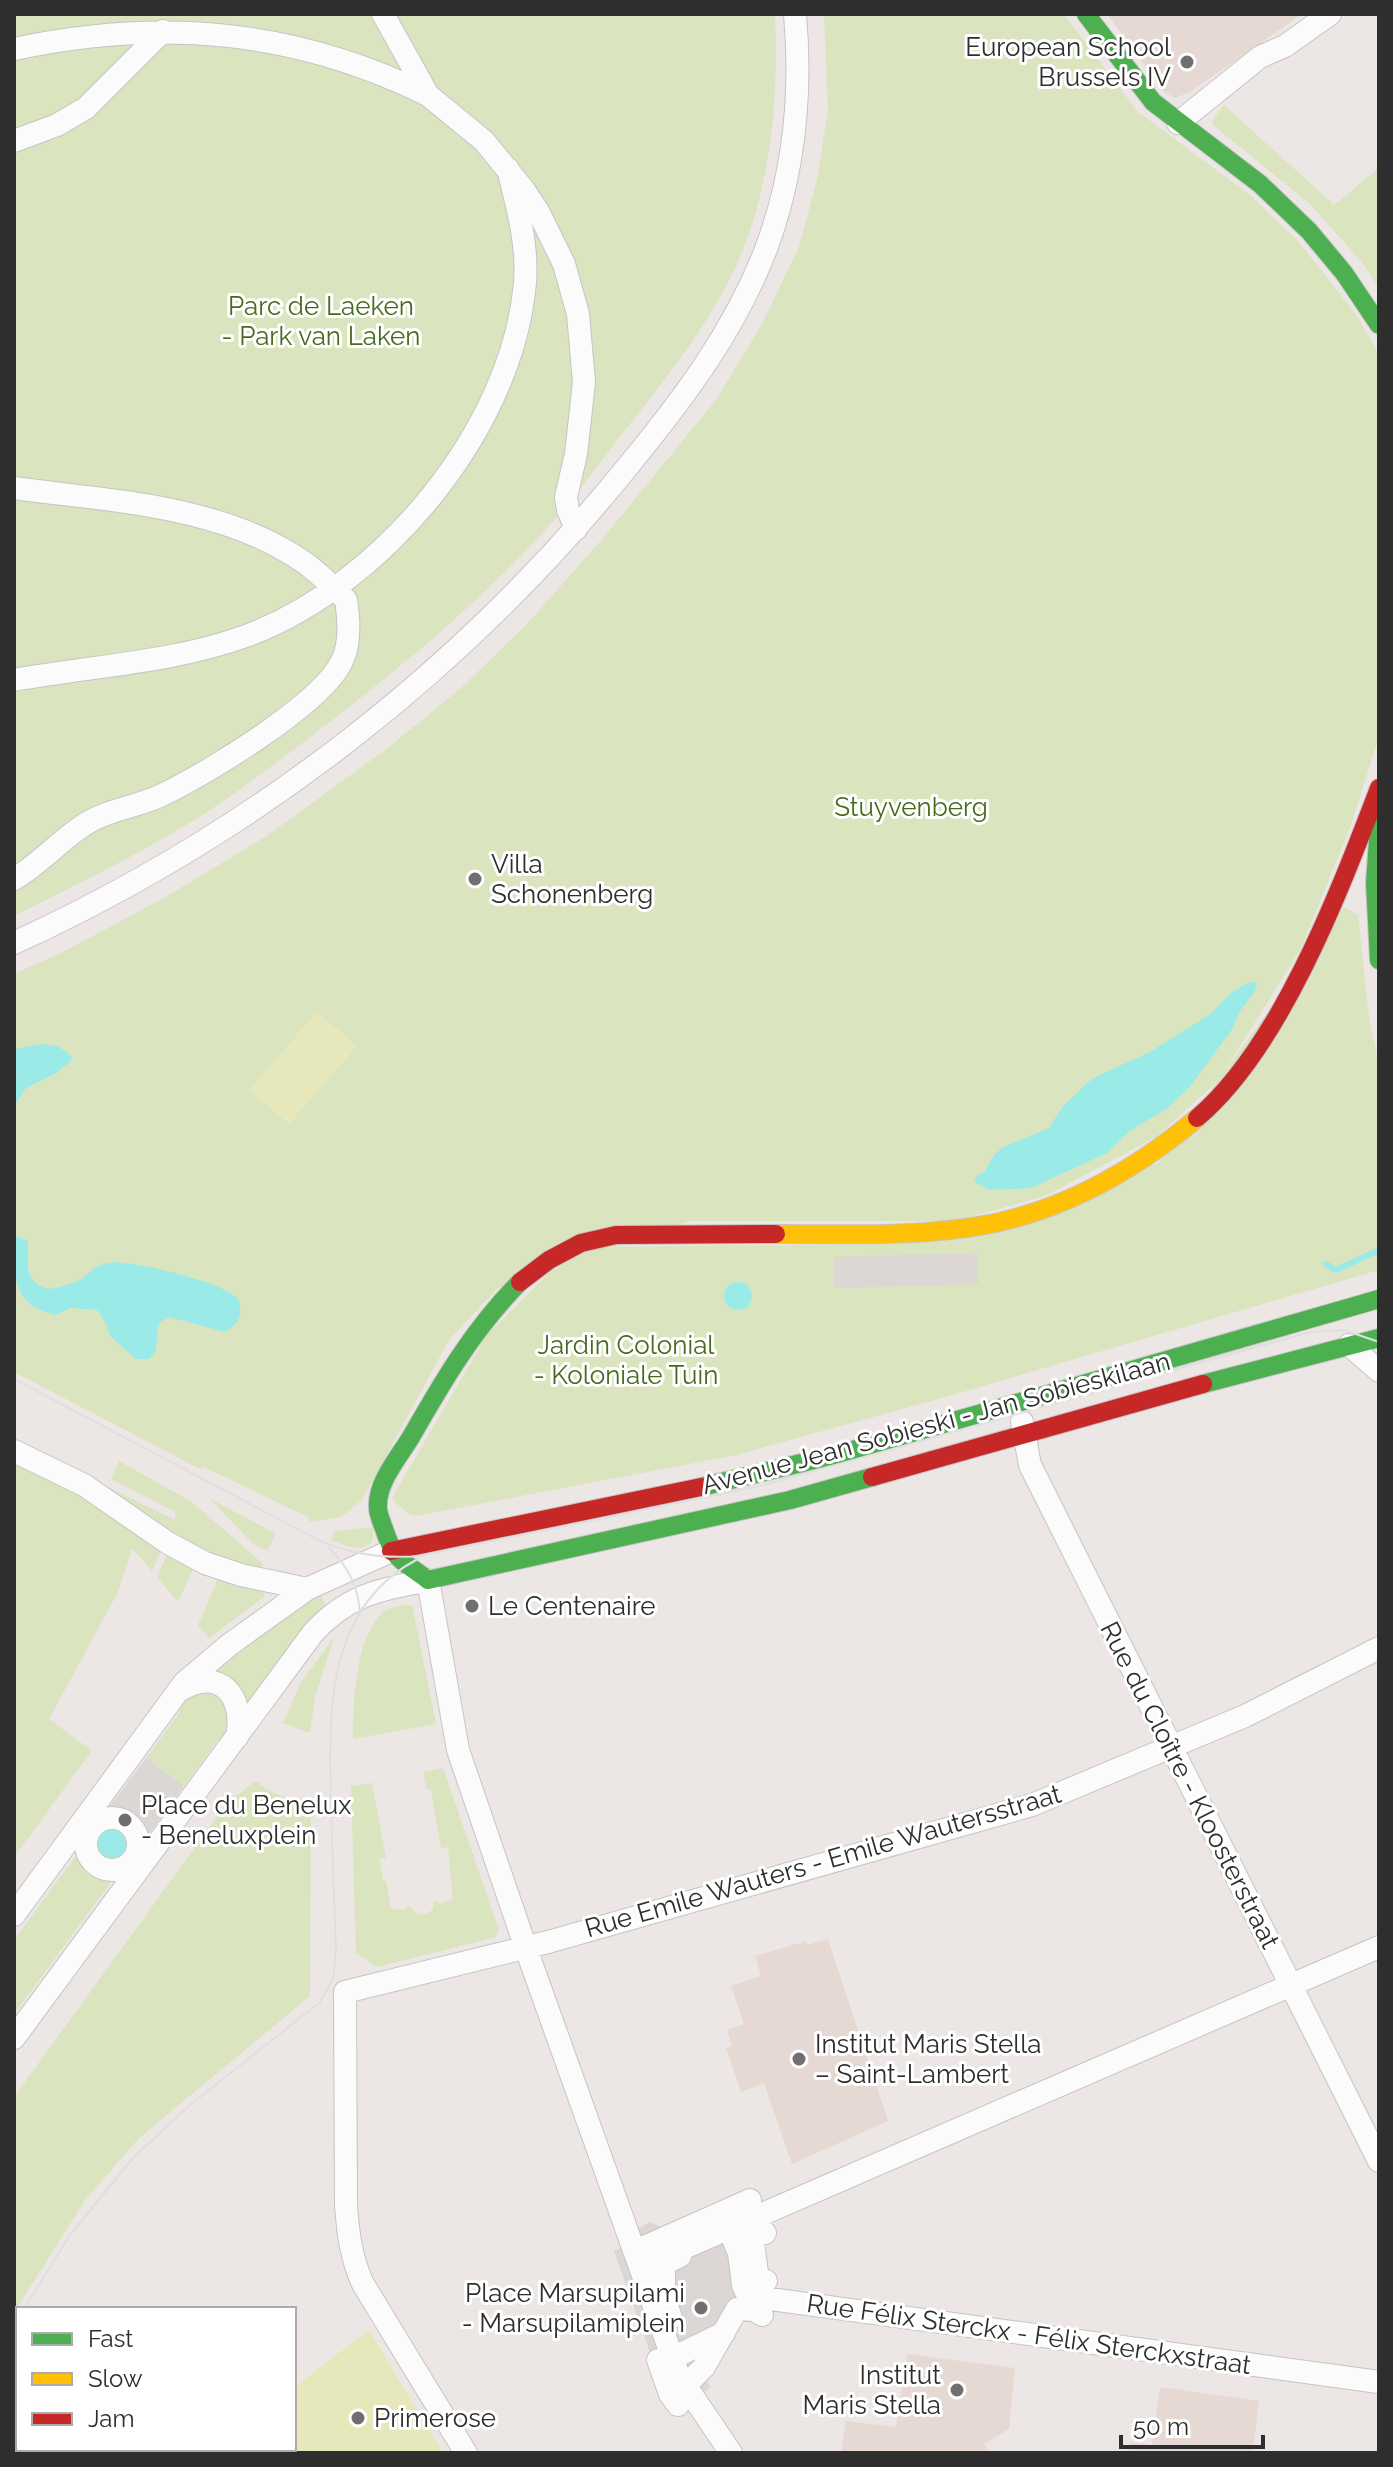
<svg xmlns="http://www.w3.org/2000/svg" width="1393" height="2467" font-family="Raleway,sans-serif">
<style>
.education{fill:#e6d9d3}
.green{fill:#dae4be}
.pitch{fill:#e6e8bc}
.plaza{fill:#dcd6d4}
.water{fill:#9aebe8}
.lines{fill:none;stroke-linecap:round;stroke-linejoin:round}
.stream{stroke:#9aebe8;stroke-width:6}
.street-casing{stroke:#c6c4c4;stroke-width:24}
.fast-casing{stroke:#c6c4c4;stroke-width:20}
.slow-casing{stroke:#c6c4c4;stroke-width:20}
.jam-casing{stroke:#c6c4c4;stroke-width:20}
.street{stroke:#fcfbfb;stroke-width:22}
.fast{stroke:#4caf50;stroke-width:18}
.slow{stroke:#ffc107;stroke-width:18}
.jam{stroke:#c62828;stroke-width:18}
.tram{stroke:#dfdfe0;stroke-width:2}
.poi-dot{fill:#706e6e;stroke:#fff;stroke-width:3}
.labels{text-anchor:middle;stroke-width:6;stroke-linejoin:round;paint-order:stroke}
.poi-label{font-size:26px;fill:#2e2e2e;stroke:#fff;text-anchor:start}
.park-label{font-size:26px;fill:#456c1d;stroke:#fff}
.street-label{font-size:26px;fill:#2e2e2e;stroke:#fff}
</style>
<rect width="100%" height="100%" fill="#ece6e4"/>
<path class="education" d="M1107,14H1302L1190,92L1175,98L1164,92Z
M828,1939L888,2121L792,2164L764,2083L741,2092L726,2048L732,2046L727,2030L744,2024L731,1986L761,1976L755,1956L806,1941L807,1945Z
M907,2354L1015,2368L1009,2429L984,2444L989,2453H841L846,2421L896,2427Z
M1160,2387L1259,2401L1253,2453H1129L1130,2442L1152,2445Z"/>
<path class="green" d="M14,14H775C778,85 774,155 752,224C728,301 678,363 629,425C602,460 576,496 547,528C478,605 395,672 313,735C268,769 219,807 169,835C119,864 66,890 14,916Z
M824,14H1064L1137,111L1251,196L1298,241L1358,317L1379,355V736L1351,825L1300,950L1219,1080L1156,1137L1045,1196L956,1221H689L498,1288L449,1340L362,1500L341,1517L310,1522L308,1517L204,1467L202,1470L14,1372V974L63,952L164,898L268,835L389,747L461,688L527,624L604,537L715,401L761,326L799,247L817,180L828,110Z
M1224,105L1334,205L1379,168V288L1361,261L1309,203L1213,125L1212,121Z
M1344,907L1358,915L1369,1018L1379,1063V1270L949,1396L736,1455L416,1516L408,1514L393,1500V1496L487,1335L551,1271L603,1247L898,1244L1158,1163Z
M14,1441L175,1520V1512L111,1479L119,1461L192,1502L262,1563V1573L225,1566Z
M14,1455L163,1546L152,1571L132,1548L118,1592L49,1719L92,1751L14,1857Z
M209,1498L276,1534L267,1551L252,1543Z
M374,1527L372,1542C359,1554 346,1545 331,1540L335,1531Z
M169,1550L195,1564L178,1602L157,1577Z
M220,1574L264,1583V1597L209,1638L198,1625Z
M319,1592L327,1609L251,1707L210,1671Z
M412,1605L436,1724L353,1739C353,1703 355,1640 382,1613C390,1606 402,1606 412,1605Z
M334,1637L315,1697L310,1733L283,1723L300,1684Z
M211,1691L228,1702L229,1739L217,1741L184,1786L146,1758L180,1712L179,1702L188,1694Z
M443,1768L499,1930L496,1937L377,1967L356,1953L351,1786L372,1783L386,1858L379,1859L383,1880L386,1881L391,1909L404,1910L410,1905C415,1916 424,1918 433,1909L434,1901L441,1903L453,1899L448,1847L441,1848L431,1790H427L423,1772Z
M256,1781C266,1789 273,1794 286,1797C296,1799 302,1796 311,1804L310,1996L139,2138L85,2200L14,2313V2097L228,1802Z
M81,1849C88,1873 92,1875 117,1874L14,2014V1940Z"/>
<path class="pitch" d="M317,1012L357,1046L289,1124L249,1090Z
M369,2330L443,2453H206L212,2449H294V2387Z
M18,2438V2449H92L94,2453H14V2442Z"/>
<path class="plaza" d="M977,1253L978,1284L834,1288V1257Z
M146,1758L184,1786L144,1841L146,1851L131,1872L96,1874L88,1868L78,1836L94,1814L105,1813Z
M627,2218L640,2228L649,2222L673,2231L757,2242L742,2317L706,2380L711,2387L676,2411L665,2395L614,2251L636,2242Z"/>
<path class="water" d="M1257,982L1255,991L1240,1011L1233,1028L1188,1089L1166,1109L1131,1130L1107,1153L1031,1188L991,1190L975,1183L974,1179L985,1171L994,1155L1003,1147L1049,1128L1063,1106L1093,1078L1150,1052L1212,1013L1232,992L1247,983Z
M42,1044L57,1046L71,1055V1061L56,1073L26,1088L14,1106V1049Z
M14,1236L27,1240C32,1257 19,1278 45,1288C52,1291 74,1283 81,1279C90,1274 93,1266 107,1263C124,1258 198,1278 216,1286C224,1289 231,1294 238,1298C243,1315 240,1323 225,1332L169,1317L159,1323L155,1353L149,1359H136L110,1336L106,1323L97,1310L70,1308L56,1315C11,1306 14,1274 14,1236Z
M724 1296a14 14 0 1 1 28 0a14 14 0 1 1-28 0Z
M90 1843a22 22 0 1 1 44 0a22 22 0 1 1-44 0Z"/>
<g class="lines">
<path class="stream" d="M1326,1264L1336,1270L1379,1250"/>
<defs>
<path id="street" d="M383,14L428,95L484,141L524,190L538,211L564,264L578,314L584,382L576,454L566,497L568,510L576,529
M14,49C160,18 293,29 428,95
M1178,123L1260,57L1285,46L1330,14
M14,141L57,125L86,108L163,31
M14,488C110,501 223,505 305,563C320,574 333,587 346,600C349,619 351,643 342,661C322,704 206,774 162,795C137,807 110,809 87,823C61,839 41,863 14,879
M14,680C91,666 171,663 246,636C382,586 513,429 525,282C528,244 517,205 508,169
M14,943C254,833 464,670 629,465C684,398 735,330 766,249C794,174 802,93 795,14
M1349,1345L1379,1371
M1022,1422L1030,1465L1379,2161
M14,1451L84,1485L168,1543L205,1563L241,1575L307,1589
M180,1690C221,1666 245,1697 237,1737
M86 1844a26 26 0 1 1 52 0a26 26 0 1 1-52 0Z
M14,1915L184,1683L229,1645L307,1589L391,1551
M14,2038L313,1633C348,1595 378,1590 428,1580L458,1750L529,1957L679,2376L731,2453
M729,2229L739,2253L743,2285L746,2292L756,2297L1379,2382
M765,2233L752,2236L758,2280L766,2281
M642,2248L750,2200
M640,2267L1379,1947
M671,2318L664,2296V2264L680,2256
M683,2353L724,2333
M658,2360L670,2394L678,2405
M690,2381L704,2367L737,2309L754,2310L762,2315
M466,2453L363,2284C351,2258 348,2233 346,2205L345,1992L548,1942L1032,1805L1245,1716L1379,1648"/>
<path id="fast" d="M1086,14L1153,102L1260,184L1309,231L1344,273L1379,325
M1379,826L1375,883L1379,960
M520,1282C474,1328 443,1381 411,1437C399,1457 376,1483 378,1508C378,1514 381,1520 383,1526C395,1562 399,1558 428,1580L790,1500L872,1477
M1203,1384L1379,1338
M701,1487L843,1453L1379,1299"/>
<path id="slow" d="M776,1234C841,1234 908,1237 973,1227C1056,1215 1133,1172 1197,1118"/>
<path id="jam" d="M1197,1118C1281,1047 1340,890 1379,788
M520,1282L549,1260L581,1243L616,1235L776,1234
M872,1477L1203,1384
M391,1551L701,1487"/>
</defs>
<use href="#street" class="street-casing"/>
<use href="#fast" class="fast-casing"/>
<use href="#slow" class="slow-casing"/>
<use href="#jam" class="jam-casing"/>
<use href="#street" class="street"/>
<use href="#fast" class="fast"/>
<use href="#slow" class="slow"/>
<use href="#jam" class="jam"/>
<path class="tram" d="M14,1379L320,1541C353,1555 384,1559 419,1556L760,1486L1310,1332L1344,1330L1379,1342
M329,1548C349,1567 359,1588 360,1615
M24,2309L70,2235L133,2158L189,2106L320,2002L333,1979L336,1950C334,1903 333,1856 331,1809C329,1718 323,1608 418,1559
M14,2343L18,2336"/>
</g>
<g class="poi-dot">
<circle cx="1187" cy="62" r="8"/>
<circle cx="475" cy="879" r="8"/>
<circle cx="472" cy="1606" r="8"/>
<circle cx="125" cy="1820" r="8"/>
<circle cx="799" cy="2059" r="8"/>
<circle cx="701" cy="2308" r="8"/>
<circle cx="957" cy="2390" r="8"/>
<circle cx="358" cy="2418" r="8"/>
</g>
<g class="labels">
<g class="poi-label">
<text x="1171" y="56" text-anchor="end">European School<tspan x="1171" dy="30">Brussels IV</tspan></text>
<text x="491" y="873">Villa<tspan x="491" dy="30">Schonenberg</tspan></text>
<text x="488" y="1615">Le Centenaire</text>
<text x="141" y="1814">Place du Benelux<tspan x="141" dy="30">- Beneluxplein</tspan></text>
<text x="815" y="2053">Institut Maris Stella<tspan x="815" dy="30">– Saint-Lambert</tspan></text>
<text x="685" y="2302" text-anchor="end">Place Marsupilami<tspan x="685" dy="30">- Marsupilamiplein</tspan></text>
<text x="941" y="2384" text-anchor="end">Institut<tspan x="941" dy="30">Maris Stella</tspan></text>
<text x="374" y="2427">Primerose</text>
</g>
<g class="park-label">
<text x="321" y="315">Parc de Laeken<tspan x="321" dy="30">- Park van Laken</tspan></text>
<text x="911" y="816">Stuyvenberg</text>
<text x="626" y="1354">Jardin Colonial<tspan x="626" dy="30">- Koloniale Tuin</tspan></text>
</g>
<g class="street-label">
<text transform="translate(936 1423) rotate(-15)" y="9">Avenue Jean Sobieski - Jan Sobieskilaan</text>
<text transform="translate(1190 1785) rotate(63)" y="9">Rue du Cloître - Kloosterstraat</text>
<text transform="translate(823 1861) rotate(-16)" y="9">Rue Emile Wauters - Emile Wautersstraat</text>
<text transform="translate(1029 2334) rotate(8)" y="9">Rue Félix Sterckx - Félix Sterckxstraat</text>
</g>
</g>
<rect width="1393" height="2467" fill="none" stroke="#2e2e2e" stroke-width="32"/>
<rect x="16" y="2307" width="280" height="144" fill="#ffffff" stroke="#ababab" stroke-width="2"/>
<rect x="32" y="2333" width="40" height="12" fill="#4caf50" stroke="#ababab" stroke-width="2"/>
<text x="88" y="2347" font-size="24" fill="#2e2e2e">Fast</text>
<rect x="32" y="2373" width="40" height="12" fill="#ffc107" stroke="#ababab" stroke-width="2"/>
<text x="88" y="2387" font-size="24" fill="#2e2e2e">Slow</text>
<rect x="32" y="2413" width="40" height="12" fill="#c62828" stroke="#ababab" stroke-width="2"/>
<text x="88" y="2427" font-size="24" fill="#2e2e2e">Jam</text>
<path d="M1121 2435v12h142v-12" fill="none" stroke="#2e2e2e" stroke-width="4"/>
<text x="1133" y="2435" font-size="24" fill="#2e2e2e" stroke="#ffffff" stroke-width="6" paint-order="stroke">50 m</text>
</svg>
